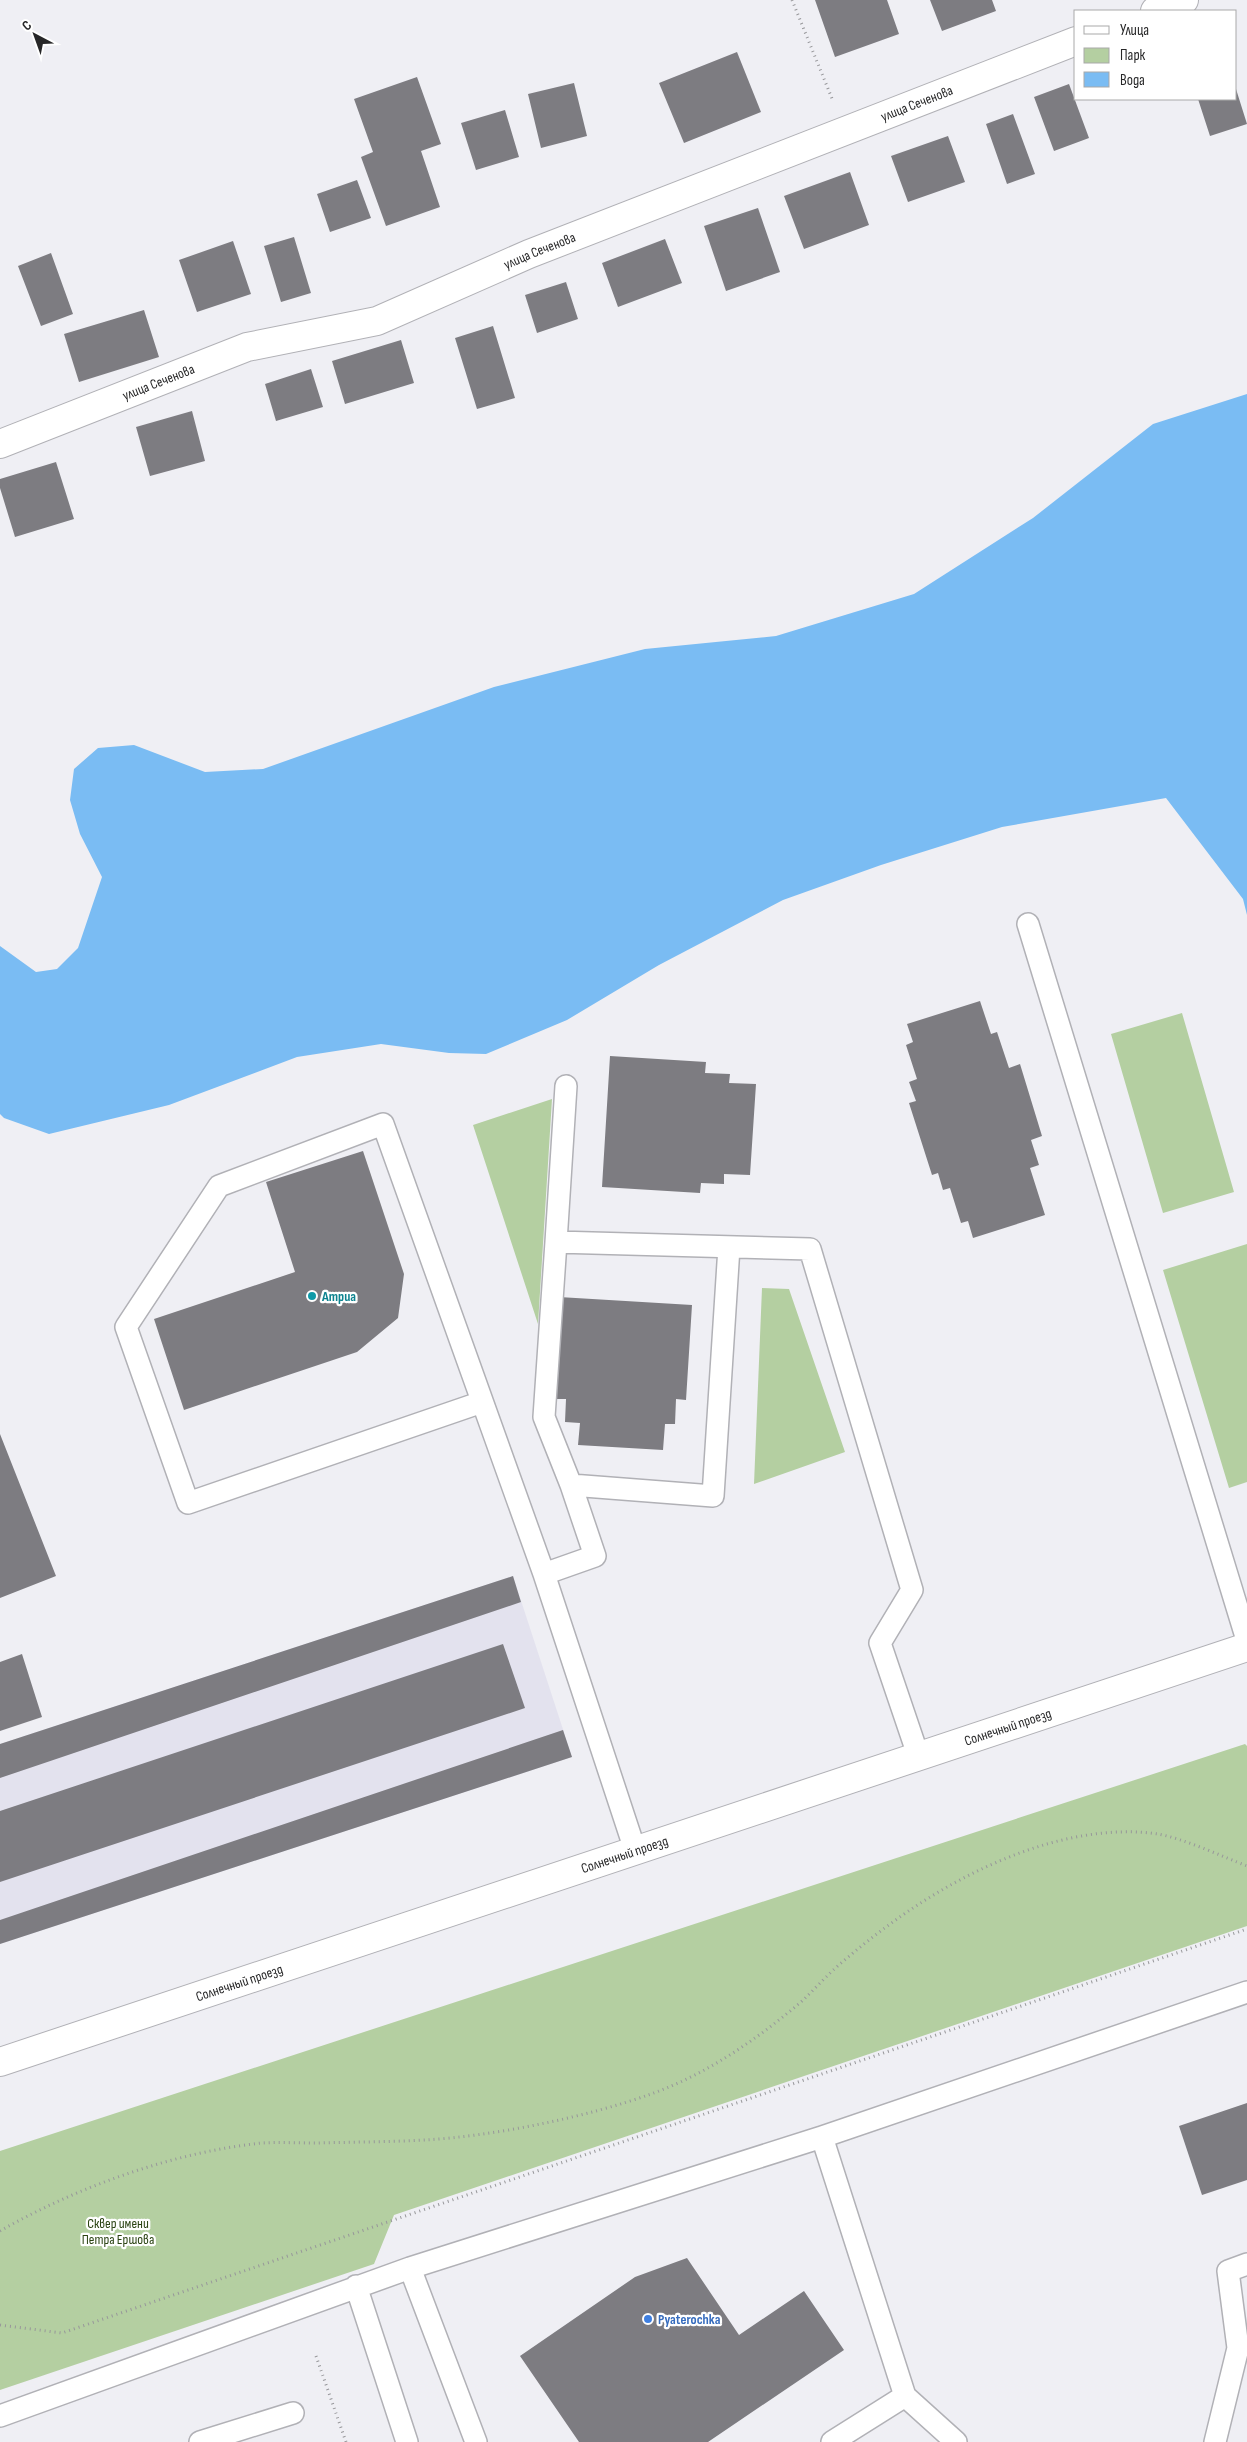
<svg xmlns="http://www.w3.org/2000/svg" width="1247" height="2442" font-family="'Sofia Sans Condensed',sans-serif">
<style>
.built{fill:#e3e2ee}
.green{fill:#b4cfa1}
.water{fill:#7abcf3}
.building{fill:#7d7c81}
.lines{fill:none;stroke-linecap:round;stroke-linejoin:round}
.lane-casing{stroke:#b1b1b6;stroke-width:24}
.street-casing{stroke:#b1b1b6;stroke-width:30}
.secondary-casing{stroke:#b1b1b6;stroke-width:30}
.path{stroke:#97979a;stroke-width:3;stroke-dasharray:1 4;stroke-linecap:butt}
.lane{stroke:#fff;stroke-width:21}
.street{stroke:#fff;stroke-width:28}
.secondary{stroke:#fff;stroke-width:28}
.culture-dot{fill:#0f9aa8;stroke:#fff;stroke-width:2}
.shop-dot{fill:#3f7fe0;stroke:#fff;stroke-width:2}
.labels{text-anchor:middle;stroke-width:4.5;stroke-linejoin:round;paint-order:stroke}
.street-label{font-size:14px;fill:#272728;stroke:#fff}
.culture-label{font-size:14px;font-weight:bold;fill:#0d838f;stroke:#fff;text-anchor:start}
.park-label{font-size:14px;fill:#2a4312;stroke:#fff}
.shop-label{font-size:14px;font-weight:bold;fill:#366cbe;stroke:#fff;text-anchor:start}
</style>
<rect width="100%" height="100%" fill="#efeff4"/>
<path class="built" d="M513,1576L572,1757L0,1944V1744Z"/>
<path class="green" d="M1182,1013L1234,1192L1163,1213L1111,1034Z
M552,1099L538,1324L473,1125Z
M1247,1244V1482L1229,1488L1163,1270Z
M762,1288L789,1289L845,1452L754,1484Z
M1245,1744L1247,1746V1926L394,2215L374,2264L0,2390V2151Z"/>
<path class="water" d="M1247,394V915L1243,899L1166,798L1002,827L881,865L783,900L659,965L567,1020L486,1054L449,1053L381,1044L297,1057L169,1105L49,1134L4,1118L0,1114V946L36,972L57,969L78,948L102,877L80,834L70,800L74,769L98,748L134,745L205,772L263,769L494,687L645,649L776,636L914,594L1033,518L1153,424Z"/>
<path class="building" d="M815,0H887L899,34L835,57Z
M930,0H992L996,11L942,31Z
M737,52L761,112L684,143L659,83Z
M417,77L441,144L421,151L440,207L386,226L361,157L373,152L354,99Z
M574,83L587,136L541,148L528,94Z
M1069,84L1089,138L1054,151L1034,97Z
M1236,89L1247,124L1210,136L1198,99H1236Z
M505,110L519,157L476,170L461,123Z
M1013,114L1035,174L1007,184L986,124Z
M948,136L965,182L908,202L891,156Z
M850,172L869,225L804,249L784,196Z
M357,180L371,218L330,232L317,194Z
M758,208L780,272L726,291L704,226Z
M294,237L311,293L281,302L264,246Z
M665,239L682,283L618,307L602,263Z
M233,241L251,294L197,312L179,260Z
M51,253L73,314L41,326L18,266Z
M566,282L578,319L537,333L525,295Z
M144,310L159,357L79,382L64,334Z
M493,326L515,398L477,409L455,338Z
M401,340L414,383L345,404L332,361Z
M311,369L323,407L276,421L265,384Z
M192,411L205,461L150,476L136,427Z
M56,462L74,519L15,537L0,488V479Z
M980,1001L991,1034L997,1032L1009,1068L1020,1064L1042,1136L1031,1140L1039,1165L1030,1168L1045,1215L973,1238L968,1221L961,1223L950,1188L943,1190L938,1173L932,1175L909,1103L916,1101L909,1082L917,1079L906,1045L913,1042L907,1024Z
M610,1056L706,1062L705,1073L730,1074L729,1083L756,1084L750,1175L724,1174V1184L701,1183L700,1193L602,1187Z
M363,1151L404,1274L398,1318L357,1352L184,1410L154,1319L295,1272L266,1182Z
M559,1297L692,1305L686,1400L676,1399L675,1424H665L663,1450L578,1445L580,1423L565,1422L566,1399H554Z
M0,1434L56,1576L0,1598Z
M513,1576L521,1602L0,1778V1744Z
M503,1644L525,1708L0,1882V1811Z
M22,1654L42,1717L0,1731V1662Z
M563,1730L572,1757L0,1944V1920Z
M1247,2103V2180L1202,2195L1179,2126Z
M687,2258L739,2335L804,2291L844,2350L708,2442H579L520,2356L635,2277Z"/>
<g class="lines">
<defs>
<path id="lane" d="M1028,924L1247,1640
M566,1086L556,1242L810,1249L912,1590L880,1643L919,1758
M556,1242L544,1417L571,1485L713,1496L729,1247
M482,1402L188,1503L126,1327L219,1186L383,1124L544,1574
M571,1485L595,1556L544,1574L635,1850
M822,2137L905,2396L956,2442
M410,2268L476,2442
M356,2286L407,2442
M0,2416L410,2268L822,2137L1247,1992
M200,2442L293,2413
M832,2442L905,2396
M1215,2442L1238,2348L1228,2271L1247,2264"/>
<g id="street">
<path d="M1155,11L1184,0"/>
<path id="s1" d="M0,444L247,347L377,321L529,254L1076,41"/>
</g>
<g id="secondary">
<path id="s2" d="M0,2062L1247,1647"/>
</g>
</defs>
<use href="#lane" class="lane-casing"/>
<use href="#street" class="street-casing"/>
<use href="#secondary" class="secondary-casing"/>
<path class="path" d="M792,0L833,101
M0,2231C77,2187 174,2152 262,2143C280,2142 299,2143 317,2143C353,2142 389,2142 425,2140C494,2136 587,2117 651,2094C707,2074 756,2040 801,2002C814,1990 826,1976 840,1964C899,1913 963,1871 1037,1847C1075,1835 1118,1828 1158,1834C1185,1839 1221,1856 1247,1866
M0,2325L62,2333L1247,1929
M316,2356L346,2442"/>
<use href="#lane" class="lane"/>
<use href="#street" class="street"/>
<use href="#secondary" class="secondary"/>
</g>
<circle class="culture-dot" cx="312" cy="1296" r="5"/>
<circle class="shop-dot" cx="648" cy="2319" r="5"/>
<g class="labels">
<g class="street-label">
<text dy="5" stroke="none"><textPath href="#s1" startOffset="980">улица Сеченова</textPath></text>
<text dy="5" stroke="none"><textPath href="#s1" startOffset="575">улица Сеченова</textPath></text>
<text dy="5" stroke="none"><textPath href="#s1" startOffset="170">улица Сеченова</textPath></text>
<text dy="5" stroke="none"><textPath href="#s2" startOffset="1062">Солнечный проезд</textPath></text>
<text dy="5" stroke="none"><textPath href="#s2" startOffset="658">Солнечный проезд</textPath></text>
<text dy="5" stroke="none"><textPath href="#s2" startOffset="252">Солнечный проезд</textPath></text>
</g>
<g class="culture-label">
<text x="322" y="1301">Атриа</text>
</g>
<g class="park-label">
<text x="118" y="2228">Сквер имени<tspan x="118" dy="16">Петра Ершова</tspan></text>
</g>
<g class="shop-label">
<text x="658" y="2324">Pyaterochka</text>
</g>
</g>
<rect x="1074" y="10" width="162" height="90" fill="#ffffff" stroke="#a9a9a9"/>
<rect x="1084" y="26" width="25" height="8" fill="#ffffff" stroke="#a9a9a9"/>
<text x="1120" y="35" font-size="15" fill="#272728">Улица</text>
<rect x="1084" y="48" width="25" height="15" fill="#b4cfa1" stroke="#a9a9a9"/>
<text x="1120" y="60" font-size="15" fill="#272728">Парк</text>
<rect x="1084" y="72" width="25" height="15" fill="#7abcf3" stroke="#a9a9a9"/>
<text x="1120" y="85" font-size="15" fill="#272728">Вода</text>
<g transform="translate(35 35) rotate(319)" stroke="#ffffff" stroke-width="4" paint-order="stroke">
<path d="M0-4L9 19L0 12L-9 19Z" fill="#272728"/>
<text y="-8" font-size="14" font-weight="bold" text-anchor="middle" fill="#272728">С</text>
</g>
</svg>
